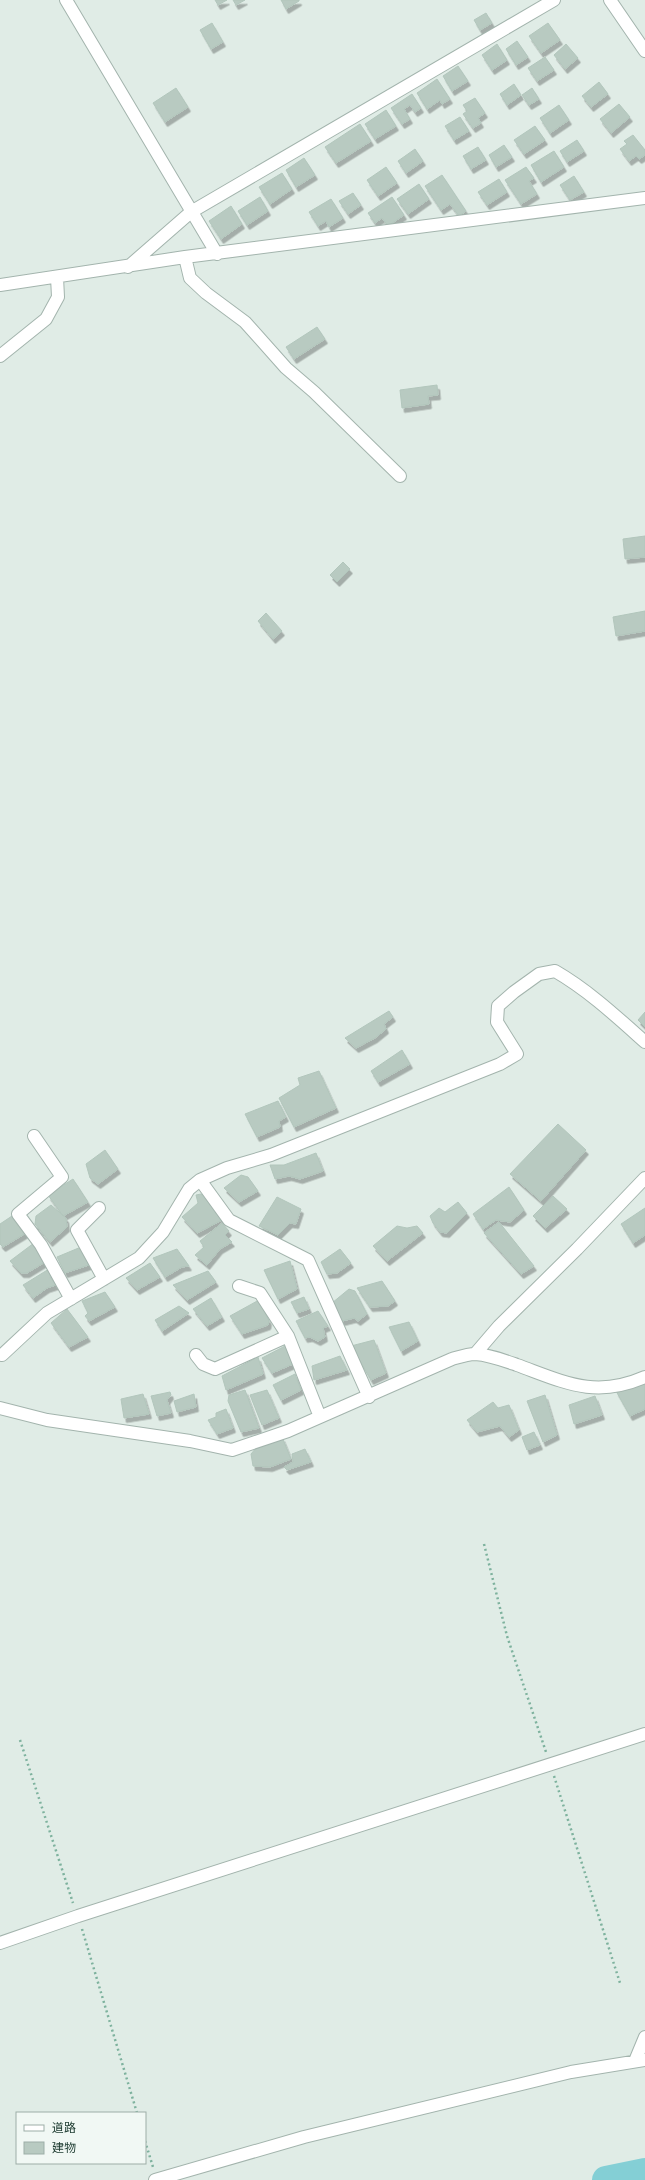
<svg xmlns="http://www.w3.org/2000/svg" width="645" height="2180" font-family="'Fira Sans Condensed','Noto Sans JP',sans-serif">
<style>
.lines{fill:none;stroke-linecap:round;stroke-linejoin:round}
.river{stroke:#84cfd5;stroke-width:28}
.building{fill:#b8cac1;stroke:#b2c6bc;filter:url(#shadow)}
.street-casing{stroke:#a3b4ad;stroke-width:14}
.path{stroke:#7eb29e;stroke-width:2.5;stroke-dasharray:2 3;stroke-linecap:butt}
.street{stroke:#fff;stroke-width:12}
</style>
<defs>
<filter id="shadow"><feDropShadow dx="2.5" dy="4.5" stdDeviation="0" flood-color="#0004"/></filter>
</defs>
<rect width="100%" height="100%" fill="#e0ece6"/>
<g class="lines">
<path class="river" d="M606,2180L645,2172"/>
</g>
<path class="building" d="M215,0H227L218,5Z
M233,0H245L236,5Z
M281,0H299V1L286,9Z
M486,13L492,23L480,30L474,20Z
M212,23L223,42L211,49L200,30Z
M548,23L560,40L541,53L529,36Z
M517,41L528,57L516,65L506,49Z
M497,44L507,60L492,70L482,55Z
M566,44L578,58L565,69L554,55Z
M545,57L554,70L537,81L528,68Z
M458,66L468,81L452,91L443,76Z
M437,79L450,99L442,104L440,100L427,109L417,93Z
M599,82L608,94L591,107L582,96Z
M514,84L521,95L507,105L500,94Z
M176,88L188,107L165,122L153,103Z
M532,88L539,99L529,105L522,95Z
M412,94L421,108L415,112L410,105L404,109L410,119L402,124L391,108Z
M475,98L485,113L478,118L481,123L473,128L463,114L467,111L463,105Z
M619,104L630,117L611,133L600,119Z
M559,105L569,120L550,133L540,118Z
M386,110L396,126L375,139L365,124Z
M460,117L469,131L454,140L445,126Z
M360,124L371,141L336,163L325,147Z
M535,126L545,140L524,154L514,140Z
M633,135L645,150V155L639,159L636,156L629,161L620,149L627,144L624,141Z
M577,140L584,151L567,162L560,151Z
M504,145L512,157L496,167L489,155Z
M478,147L486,160L471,169L463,156Z
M415,149L423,161L406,173L398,161Z
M554,151L564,167L541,182L531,165Z
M304,158L315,175L296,187L286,170Z
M386,167L397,183L378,196L367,180Z
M526,167L534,178L529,181L537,194L521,204L505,180Z
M282,173L292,189L270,204L259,187Z
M442,175L466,211L459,216L450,204L441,210L425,186Z
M574,176L584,192L570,200L560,185Z
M499,179L507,192L487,205L478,192Z
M419,184L429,199L408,214L397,199Z
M353,193L361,205L348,214L339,201Z
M260,197L268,211L247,225L238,211Z
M392,197L404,215L388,226L382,218L375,223L368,213Z
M331,199L343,218L329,227L326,221L318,226L309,212Z
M231,206L242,224L221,239L209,221Z
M317,327L325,339L294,359L286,347Z
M437,385L438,395L428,396L429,404L402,408L400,390Z
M645,536V557L625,559L623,539Z
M343,562L350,569L337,582L330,575Z
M645,611V631L616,636L613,617Z
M266,613L282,631L273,639L258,621Z
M389,1011L393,1017L384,1024L386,1029L375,1038L356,1048L345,1038Z
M645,1012V1027L638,1020Z
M402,1050L410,1064L378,1082L371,1071Z
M319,1071L336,1108L294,1127L279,1098L300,1085L298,1078Z
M278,1101L286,1117L279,1121L280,1127L257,1137L245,1114Z
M558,1124L586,1150L541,1201L510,1174Z
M105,1150L118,1169L98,1184L90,1178L86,1164Z
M316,1153L323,1171L300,1179L289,1176L275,1179L270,1165H284Z
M241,1175L248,1177L258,1191L239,1202L224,1188Z
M73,1179L88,1202L63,1216L48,1195Z
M509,1187L524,1210L510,1222L496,1220L483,1229L473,1214Z
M201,1194L224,1219L197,1233L182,1217L198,1203L196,1195Z
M553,1196L567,1209L545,1228L533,1216Z
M277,1197L301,1209L296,1224L290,1223L278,1235L259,1226Z
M458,1202L467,1213L447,1233L440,1232L433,1223L430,1216L439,1208L445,1212Z
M51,1205L66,1218L67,1227L50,1242L35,1224L36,1216Z
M645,1208V1235L633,1243L621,1224Z
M12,1216L26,1233L3,1247L0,1244V1224Z
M499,1222L534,1266L521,1274L484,1233Z
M222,1223L229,1231L225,1235L232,1242L220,1249L207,1265L195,1255L204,1247L200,1241Z
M397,1226L407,1228L417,1226L423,1233L387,1261L373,1246Z
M34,1243L45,1262L27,1273H21L10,1261Z
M81,1247L89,1265L65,1273L57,1257Z
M177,1249L189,1266L182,1267L165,1277L153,1258Z
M340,1249L351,1263L337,1273L327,1274L321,1262Z
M290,1261L297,1289L278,1299L264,1270Z
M150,1263L160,1277L137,1290L126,1278Z
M49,1269L52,1276L50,1277L56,1285L47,1288L33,1298L23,1285Z
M208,1271L216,1282L187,1300L173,1285Z
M382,1281L395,1301L388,1306L370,1307L357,1288Z
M349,1289L355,1291L367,1314L358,1321L354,1318L342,1321L332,1303Z
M105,1292L115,1307L89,1321L85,1316L88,1313L82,1301Z
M304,1297L309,1309L297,1313L291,1302Z
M211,1298L222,1317L207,1326L193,1309Z
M259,1300L269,1321L268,1325L242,1334L230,1316Z
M179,1306L189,1313L162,1331L155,1320Z
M67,1309L88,1337L69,1347L51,1323Z
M318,1311L328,1326L323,1328L325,1337L318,1341L310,1337L305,1338L296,1321Z
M409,1322L418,1341L401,1351L389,1327Z
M374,1340L386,1373L371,1380L351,1346Z
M285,1346L293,1364L272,1373L262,1358Z
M340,1356L347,1370L314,1380L312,1366Z
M258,1357L263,1374L226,1390L222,1376Z
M295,1374L301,1390L281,1400L273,1385Z
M645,1382V1409L630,1416L616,1391Z
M245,1390L259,1428L241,1432L228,1401L229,1395Z
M267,1390L279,1418L262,1425L250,1395Z
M170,1392L171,1395L167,1400L171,1413L157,1416L151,1396Z
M143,1394L149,1414L124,1418L121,1399Z
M194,1394L196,1407L177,1412L174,1401Z
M545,1395L557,1435L543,1442L527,1401Z
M595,1396L602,1415L574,1424L569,1405Z
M493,1402L498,1408L509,1405L519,1430L509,1437L500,1426L477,1432L467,1420Z
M226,1409L233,1428L217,1434L208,1420L216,1417V1413Z
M534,1432L540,1445L527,1450L522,1437Z
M282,1437L291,1459L270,1467L253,1466L251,1454L256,1448Z
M305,1449L311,1462L287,1470L284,1467L293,1462L292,1454Z"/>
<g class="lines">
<defs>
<path id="street" d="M66,0L217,254
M610,0L645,51
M185,257L190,278L206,293L245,322L286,368L314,392L400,476
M128,267L191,212L554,0
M0,285L185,257L645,198
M0,356L46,319L58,297L57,277
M34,1136L62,1177L18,1214L41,1245L71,1299
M200,1180L229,1220L308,1260L369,1397
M99,1208L77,1230L104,1279
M239,1286L260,1293L288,1336L320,1417
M475,1354L499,1326L577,1249L645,1178
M2,1355L47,1313L139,1258L163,1232L189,1189L200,1180L227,1168L271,1155L500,1064L517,1054L497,1022L498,1006L514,992L539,974L555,971C588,990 617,1017 645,1042
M196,1355L203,1364L215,1369L288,1336
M0,1408L47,1420L190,1441L232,1450L288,1431L452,1359C459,1357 468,1354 475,1354C490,1355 503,1360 517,1365C564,1382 595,1399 645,1377
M0,1943L78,1916L645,1734
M635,2061L645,2037
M155,2180L304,2137L571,2072L645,2060"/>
</defs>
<use href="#street" class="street-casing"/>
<path class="path" d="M484,1544L507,1636L546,1752
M20,1740L73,1903
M554,1776L620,1983
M82,1929L137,2113
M145,2141L153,2167"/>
<use href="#street" class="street"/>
</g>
<rect x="16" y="2112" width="130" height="52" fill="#f1f8f4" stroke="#9daea7"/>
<rect x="24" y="2125" width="20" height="6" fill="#ffffff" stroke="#9daea7"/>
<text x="52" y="2132" font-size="12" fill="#203e33">道路</text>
<rect x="24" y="2142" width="20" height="12" fill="#b8cac1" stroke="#9daea7"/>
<text x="52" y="2152" font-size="12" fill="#203e33">建物</text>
</svg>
